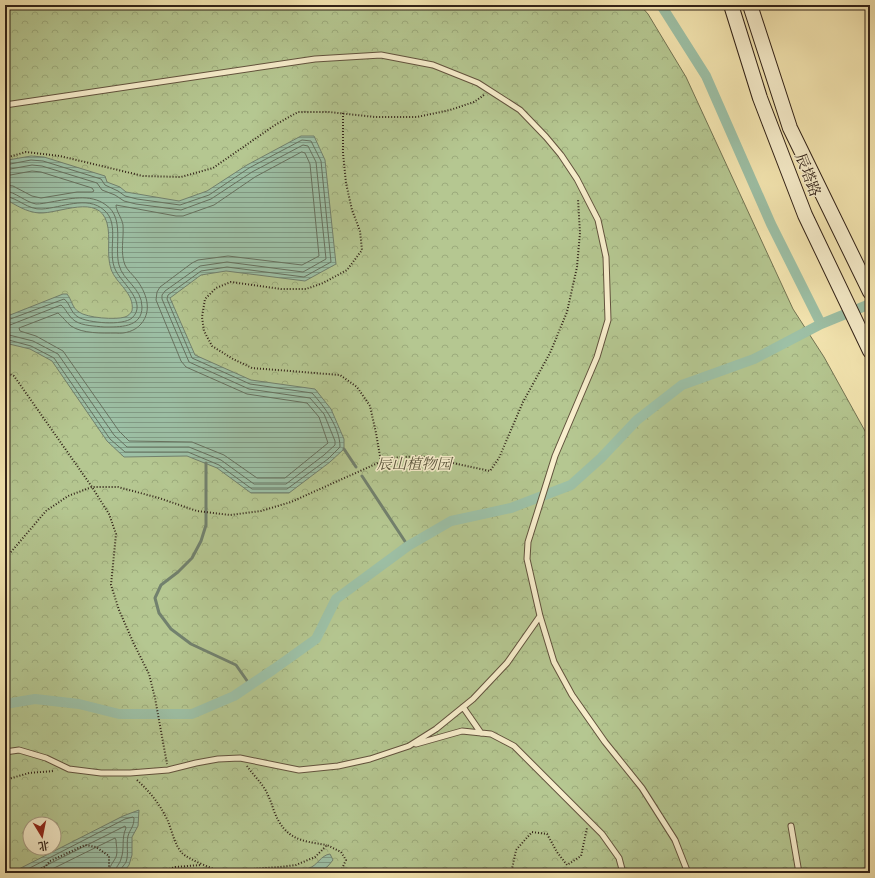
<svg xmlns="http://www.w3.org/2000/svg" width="875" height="878" font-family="'EB Garamond','Noto Serif SC',serif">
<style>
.forest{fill:url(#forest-crowns);stroke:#737454;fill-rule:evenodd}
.water{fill:url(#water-rules);stroke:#72816e}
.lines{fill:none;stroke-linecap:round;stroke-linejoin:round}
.shore{stroke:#677260;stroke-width:1}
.stream{stroke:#72816e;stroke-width:3}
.canal{stroke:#9dc1a7;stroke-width:10}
.service-casing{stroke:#62533e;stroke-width:7}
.secondary-casing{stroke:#312218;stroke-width:16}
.path{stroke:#312218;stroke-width:2;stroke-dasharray:1 2;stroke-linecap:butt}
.service{stroke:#f8efcd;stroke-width:5}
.secondary{stroke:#f8efcd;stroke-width:14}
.labels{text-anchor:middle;stroke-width:3;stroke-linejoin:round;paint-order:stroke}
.street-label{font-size:15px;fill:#312218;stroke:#f8efcd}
.park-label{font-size:15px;font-style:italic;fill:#59543c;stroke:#f8efcd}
</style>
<defs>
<pattern id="forest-crowns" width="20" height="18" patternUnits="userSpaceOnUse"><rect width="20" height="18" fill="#b5c791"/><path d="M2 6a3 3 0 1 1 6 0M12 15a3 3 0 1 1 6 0" fill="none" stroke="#9cab7c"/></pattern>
<pattern id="water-rules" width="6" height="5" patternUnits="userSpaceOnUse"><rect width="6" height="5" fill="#9dc1a7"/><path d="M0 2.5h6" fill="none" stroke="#819c87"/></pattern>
</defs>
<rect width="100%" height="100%" fill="#f5e7b2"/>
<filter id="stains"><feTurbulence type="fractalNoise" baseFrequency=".005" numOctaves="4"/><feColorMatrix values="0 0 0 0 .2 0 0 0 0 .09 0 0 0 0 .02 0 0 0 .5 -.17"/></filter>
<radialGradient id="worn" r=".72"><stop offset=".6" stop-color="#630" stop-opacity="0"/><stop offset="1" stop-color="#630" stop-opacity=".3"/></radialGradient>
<path class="forest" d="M5,5H640L648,14L686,77L793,309L824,357L870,440V873H5ZM30,824H54V848H30Z"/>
<path class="water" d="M301,136H314L325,160L336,264L305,281L226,271L201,275L170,298L195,355L251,380L315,389L331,409L344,439V449L330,462L289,493H251L217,468L187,456L124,457L107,441L52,361L30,349L5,343V317L63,294H67C72,300 72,308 79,312C87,318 116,320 125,317C128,316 130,314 132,311C135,293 116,284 111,269C106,254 111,238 107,223C99,193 59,214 39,213C26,212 16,205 5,199V162L8,160L31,156L44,157L105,176L107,182L120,187L126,192L179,201L207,191L247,165Z
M139,810L138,826L132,837V855L129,865L123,873H11L123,816Z
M330,854L333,860L328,866L319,873H274C286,872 298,872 309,868C317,866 321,855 330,854Z"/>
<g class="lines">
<path class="shore" d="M302,152L305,153L310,164L319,256L302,265L228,256L198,260L192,263L160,287L157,292L156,300L181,361L186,367L247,394L307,403L319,417L328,443L285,478H257L224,455L192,442L129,441L119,431L63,351L36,336L20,331L19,328L58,313C63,317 66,322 71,326C83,334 102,333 116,333C125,334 135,331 141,324C153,310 146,292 136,279C133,275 127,270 125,265C120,253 124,238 123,225C122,218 116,211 116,205L176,216H183L214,205L255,177Z
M5,165L31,160L43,161L101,179L105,185L118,191L125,196L137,199L180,205L209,195L249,168L302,140L311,141L321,161L331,262L304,277L227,267L201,271L168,295L167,299L192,358L250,384L312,393C325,407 340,428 340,447L328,459L287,489H252L219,465L188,452H125L110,439L54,358L31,346L5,339
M5,170L32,165L42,166L97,183L102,190L115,195L124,201L136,204L181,210L211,199L252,172L303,145L308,146L316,162L326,259L303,272L227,262L200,266L165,291L162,295V299L189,362L249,389L310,398L324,414L335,441V445L324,455L286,484H254L221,460L189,447H127L114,435L58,354L33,341L5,334
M5,176L32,171L41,172L92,188L94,191L92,192H77L41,198L32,196L13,186L5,185
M5,191C16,192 25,202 36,204C41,204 45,203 51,202C69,199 90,193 106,205C125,218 114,247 119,265C123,281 142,288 142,307C142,328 119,327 104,327C95,326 83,326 75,321C68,316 66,309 61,305L10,325L5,326
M5,196C18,198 28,210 42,209C61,208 87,195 104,210C121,224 106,253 116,271C122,283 148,303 132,318C123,326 88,323 78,317C70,312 70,303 64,299L5,321
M20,873L125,819L133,817L134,818C134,827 130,829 128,836C126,845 129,854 126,862C124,866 120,868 120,873
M31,873L125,826L126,828C121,839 125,848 121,859C120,864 115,867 115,873
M44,873L115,838L116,840C116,845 118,852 116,857C113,863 109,866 109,873"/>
<path class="stream" d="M344,449L356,467
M206,463V525L201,541L192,558L178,572L161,585L155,598L159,613L171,629L191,644L236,665L250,685
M362,476L408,546"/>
<path class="canal" d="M661,5L706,76L771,224L821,324
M5,704L35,699L79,704L119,714H192L234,696L274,669L316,639L336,599L408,546L451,521L511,508L571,485L601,458L637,420L682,385L754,359L821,324L870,304"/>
<defs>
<path id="service" d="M5,105L315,59L381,55L433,65L478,83L520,110L546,137L561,155L577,179L598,220L606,257L608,320L597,357L555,456L528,542L527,559L540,616L554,662L572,695L605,742L642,788L675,840L688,873
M463,707L481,733
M416,744L462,731L491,734L514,746L602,834L619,858L623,873
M5,752L19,750L46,758L69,769L101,773H130L168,770L196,763L218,759L240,758L299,770L338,766L370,759L409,746L436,729L473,699L507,663L540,616
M791,826L799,873"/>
<path id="secondary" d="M731,5L760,98L805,215L870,351
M750,5L790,128L870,292"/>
</defs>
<use href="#service" class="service-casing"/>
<use href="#secondary" class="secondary-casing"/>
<path class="path" d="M343,113V153L346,183L352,210L360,231L362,250L347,270L323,283L306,289H281L231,282L216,288L205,299L202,317L204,331L212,346L233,359L252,368L340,375L357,387L370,406L376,433L381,462
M5,158L26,152L60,156L143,176L181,177L213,168L275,125L298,112H329L375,117H417L450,110L474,102L484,95
M5,372L14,376L92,487L109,514L116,534L111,585L119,610L134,644L149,674L155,698L167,764
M5,559L46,511L68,496L92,487H118L159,498L197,511L230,515L261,511L291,502L389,458L420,456L490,471L499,458L523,402L550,353L567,312L577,267L580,233L578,199
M247,766C253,775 263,784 267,793C270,799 272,805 274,811C285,839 300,841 327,845
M5,780L29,773L54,771
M137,780C150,792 159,803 167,819C172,830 174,844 182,853C189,860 214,869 224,873
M30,873L45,867L50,861L85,845L96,847L109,856V873
M158,873L175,867L201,865
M233,873L252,869L280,867L296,865L315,857L327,845L341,852L346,860L340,873
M510,873L512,869L516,850L532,832L547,834L557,852L567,865L581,856L587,828"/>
<use href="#service" class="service"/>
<use href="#secondary" class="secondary"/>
</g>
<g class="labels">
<g class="street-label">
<text transform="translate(808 175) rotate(69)" y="5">辰塔路</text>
</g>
<g class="park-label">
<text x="414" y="469">辰山植物园</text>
</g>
</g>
<rect width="875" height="878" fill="none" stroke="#f5e7b2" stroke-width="20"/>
<rect x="6" y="6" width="863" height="866" fill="none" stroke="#312218" stroke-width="2"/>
<rect x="10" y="10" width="855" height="858" fill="none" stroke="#312218"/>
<g transform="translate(42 836) rotate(170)"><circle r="19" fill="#f8efcd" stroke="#a89d85"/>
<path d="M0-3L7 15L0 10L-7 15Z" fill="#8f2418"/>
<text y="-6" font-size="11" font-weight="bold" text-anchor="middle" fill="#312218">北</text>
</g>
<rect width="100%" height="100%" filter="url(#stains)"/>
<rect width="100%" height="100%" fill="url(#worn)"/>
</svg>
